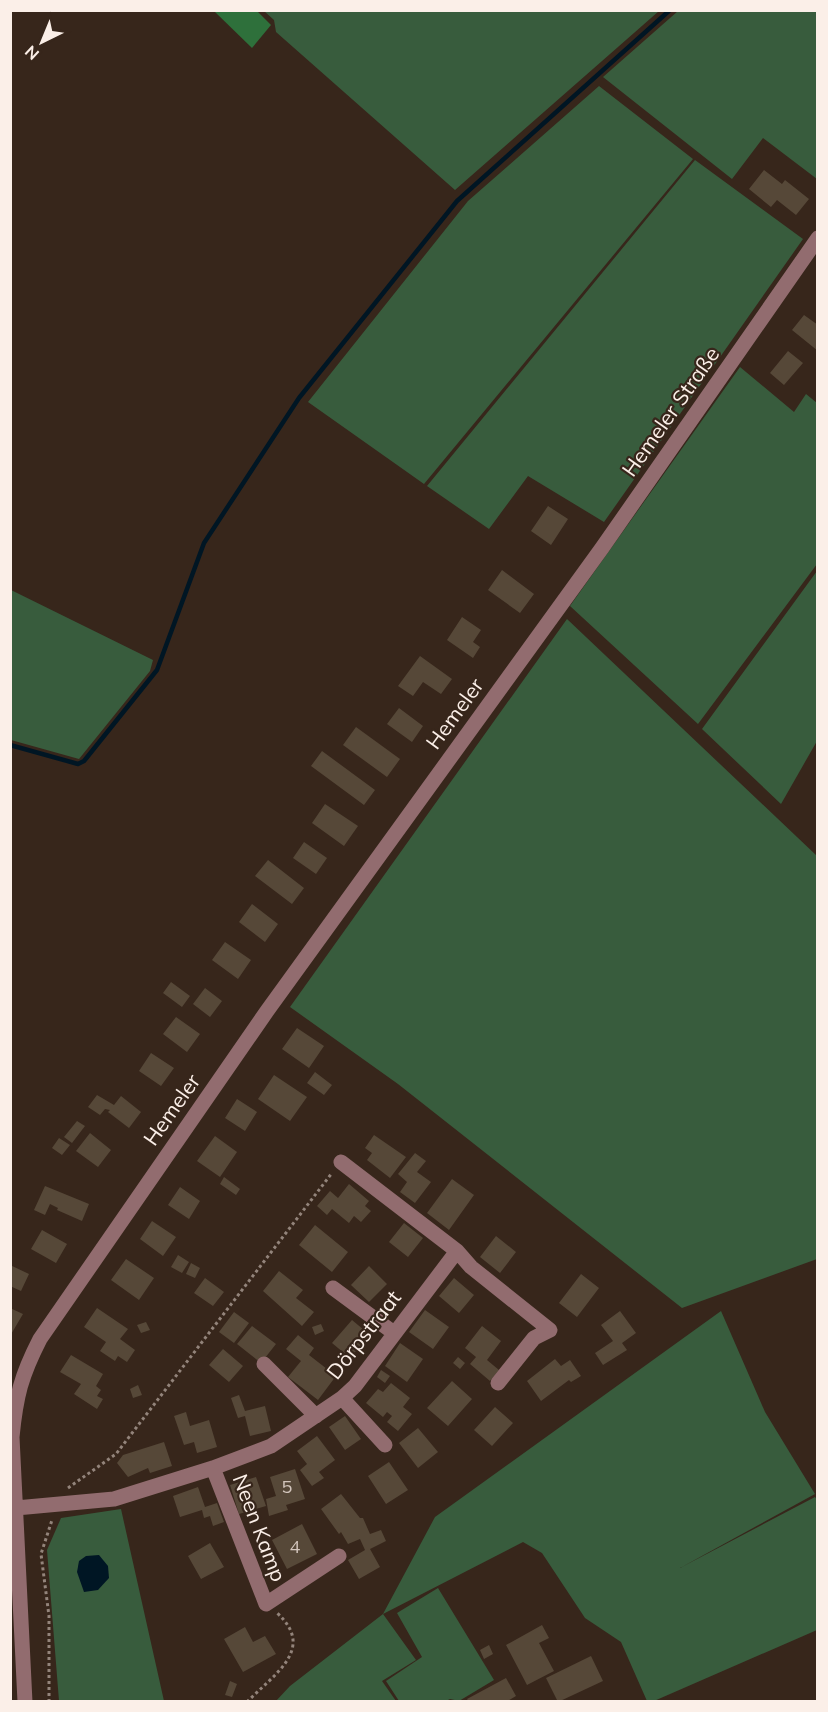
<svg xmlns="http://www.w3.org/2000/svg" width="828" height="1712" font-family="Mulish,sans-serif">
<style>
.green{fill:#385c3d}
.forest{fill:#2e703b}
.water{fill:#001624}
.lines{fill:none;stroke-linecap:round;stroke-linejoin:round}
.stream{stroke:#001624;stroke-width:4.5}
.building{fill:#564838}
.path{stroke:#93847b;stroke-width:3;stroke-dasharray:3 3;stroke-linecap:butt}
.minor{stroke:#926c6f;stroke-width:15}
.labels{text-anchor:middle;stroke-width:4.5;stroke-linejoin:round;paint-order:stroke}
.number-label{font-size:18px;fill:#d2c5bc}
.street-label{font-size:21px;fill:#fbefe8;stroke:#37261b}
</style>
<rect width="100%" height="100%" fill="#37261b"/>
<path class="green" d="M264,11H659L455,190L276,32L274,20Z
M678,11H817V179L763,138L732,179L603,77Z
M599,86L693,159L424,484L308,402L468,201Z
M695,160L803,239L604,522L528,476L489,529L427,486Z
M740,367L794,412L806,394L817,403V564L698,724L570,606Z
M817,571V741L781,804L702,729Z
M11,590L153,660L150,671L79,759L11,740Z
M567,619L817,856V1259L682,1308L398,1084L290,1007Z
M721,1311L765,1412L815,1494L680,1568L815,1497L818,1501L817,1630L654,1701H647L621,1642L585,1618L542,1553L523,1542L383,1614L416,1660L382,1681L396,1701H276L290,1686L383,1614L435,1517Z
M121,1509L164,1701H59L47,1550L61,1518Z
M438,1588L494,1680L459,1701L450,1699L446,1701H399L386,1681L422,1657L397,1613Z"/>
<path class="forest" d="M214,11H257L271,25L252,48Z"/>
<path class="water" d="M99,1555L108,1566L109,1578L98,1590L84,1592L77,1572L79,1561L86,1556Z"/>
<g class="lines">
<path class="stream" d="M10,745L78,764L84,761L157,670L204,543L299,398L457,201L670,10"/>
</g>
<path class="building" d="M764,170L782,184L785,180L809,199L796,215L777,200L771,207L749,189Z
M804,315L818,325V351L792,330Z
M788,351L803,363L784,385L770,373Z
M548,506L568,519L551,545L531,531Z
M502,570L534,594L520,613L488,590Z
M462,617L481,630L473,642L480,647L473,658L447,640Z
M420,656L452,679L441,694L423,682L413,696L398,686Z
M399,708L423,726L412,742L387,724Z
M356,727L400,759L387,777L343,745Z
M322,751L375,790L364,805L311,766Z
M325,804L358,826L344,846L312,823Z
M304,842L327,858L316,874L293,858Z
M268,860L304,888L292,904L255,876Z
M252,904L278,924L265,942L239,922Z
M225,942L251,960L238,979L212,960Z
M171,982L190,996L182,1007L163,993Z
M205,988L222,1001L210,1017L193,1004Z
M176,1017L200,1034L187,1052L163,1034Z
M297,1028L324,1046L309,1068L282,1049Z
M151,1053L174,1068L161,1086L139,1071Z
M315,1072L332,1085L324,1095L307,1083Z
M274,1075L307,1097L290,1121L258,1099Z
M97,1095L114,1105L121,1096L141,1112L129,1128L108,1112L110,1110L105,1109L100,1115L88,1107Z
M237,1099L257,1112L245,1131L225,1118Z
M77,1121L85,1126L72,1143L64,1137Z
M90,1133L111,1150L98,1167L76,1151Z
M374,1135L406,1157L390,1178L367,1160L372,1153L365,1148Z
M215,1136L237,1152L220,1177L197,1161Z
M59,1138L70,1145L62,1155L52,1148Z
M415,1153L426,1161L417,1172L431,1182L415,1203L400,1192L407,1182L398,1174Z
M224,1177L240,1189L236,1195L220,1184Z
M452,1179L474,1195L449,1230L427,1213Z
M349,1184L369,1201L365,1206L371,1211L361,1222L354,1216L349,1223L332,1209L327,1215L317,1206L330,1191L338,1198Z
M45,1186L89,1204L82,1221L57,1210L58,1208L50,1204L45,1215L34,1210Z
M180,1187L200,1201L189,1219L168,1205Z
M152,1221L176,1237L163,1256L140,1239Z
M404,1223L423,1238L408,1257L389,1242Z
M315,1225L348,1252L332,1272L299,1245Z
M42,1230L67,1244L56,1263L31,1249Z
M496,1236L516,1252L500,1273L480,1257Z
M178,1255L189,1262L182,1273L171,1267Z
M126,1259L154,1278L139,1300L111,1280Z
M191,1263L200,1268L195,1278L186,1274Z
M10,1265L29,1274L21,1291L10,1286Z
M369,1266L387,1284L369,1302L351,1285Z
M279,1271L303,1290L296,1298L314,1312L302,1326L263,1291Z
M581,1274L599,1288L577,1317L559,1303Z
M205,1278L224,1292L213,1306L194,1293Z
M454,1278L474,1295L459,1313L439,1296Z
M10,1308L23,1314L10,1336Z
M97,1308L128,1329L120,1339L135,1350L127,1362L118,1356L115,1361L100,1351L106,1342L84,1327Z
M425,1310L449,1327L433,1349L409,1332Z
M620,1311L636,1333L622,1343L627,1350L603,1365L595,1353L613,1341L601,1325Z
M234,1312L249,1323L234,1343L219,1332Z
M352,1320L370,1335L350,1358L332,1343Z
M146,1322L150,1330L141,1333L137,1325Z
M321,1324L324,1331L315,1335L312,1327Z
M252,1326L276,1344L261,1363L237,1344Z
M482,1326L501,1341L487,1360L499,1370L490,1381L470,1364L476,1357L465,1348Z
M298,1335L314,1348L309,1355L336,1376L318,1400L288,1377L301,1361L286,1349Z
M400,1343L423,1359L407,1382L385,1366Z
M223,1349L243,1366L229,1382L209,1365Z
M71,1355L103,1374L96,1386L101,1390L97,1396L103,1399L97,1409L74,1394L81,1384L60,1372Z
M458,1357L465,1363L460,1369L453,1363Z
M555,1359L561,1366L570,1360L581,1376L571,1382L569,1380L541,1401L527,1381Z
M381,1370L390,1376L385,1383L377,1377Z
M452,1381L472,1399L448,1426L427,1408Z
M391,1383L410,1398L403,1407L412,1414L398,1431L387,1422L392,1416L387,1412L383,1417L366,1403L378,1389L383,1392Z
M138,1385L142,1395L133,1398L130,1389Z
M239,1395L245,1411L265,1406L271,1431L250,1436L245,1416L238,1418L231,1398Z
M495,1407L513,1423L492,1446L474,1430Z
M186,1412L190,1426L209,1420L217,1447L197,1453L194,1442L184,1445L174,1416Z
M345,1416L361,1439L345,1450L329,1427Z
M418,1428L438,1452L418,1468L399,1443Z
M317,1436L335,1460L319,1472L324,1478L312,1486L300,1470L307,1464L297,1451Z
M164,1442L172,1466L150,1473L148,1468L128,1477L117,1463L123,1455Z
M389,1462L408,1490L386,1504L368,1476Z
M295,1469L305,1499L286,1505L288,1510L269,1516L266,1499L276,1496L270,1477Z
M256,1477L266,1506L239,1514L230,1485Z
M198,1487L205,1507L217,1503L224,1522L213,1526L210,1516L204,1518L202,1510L180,1517L173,1496Z
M341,1494L360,1518H363L370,1534L381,1530L386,1541L370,1549L380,1567L359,1579L348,1560L365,1550L360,1539L348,1544L341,1532L339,1534L321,1509Z
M302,1524L317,1554L287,1569L272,1540Z
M210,1543L224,1567L201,1579L188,1556Z
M542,1625L549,1638L539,1643L554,1671L527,1685L506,1645Z
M245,1627L253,1642L265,1636L276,1654L243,1672L224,1639Z
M489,1645L493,1654L484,1659L480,1650Z
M591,1656L603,1681L558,1702L546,1678Z
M506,1678L516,1696L506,1702H469L467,1699Z
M230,1681L237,1684L232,1697L225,1695Z"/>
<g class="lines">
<path class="path" d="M68,1488L116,1454L332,1173
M49,1702V1616L41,1554L52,1520
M247,1702C273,1675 317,1649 277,1613"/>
<path class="minor" d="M341,1162L457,1251L471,1267L550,1330L534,1338L498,1383
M333,1288L394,1333
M264,1364L316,1416
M342,1398L385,1445
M213,1468L266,1604L339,1556
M16,1508L114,1499L213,1468L271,1446L342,1398L355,1386L457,1251
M25,1702L12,1437C16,1396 21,1376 40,1339L267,1011L602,548L818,238"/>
</g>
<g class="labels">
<g class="number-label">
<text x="287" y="1493">5</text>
<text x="295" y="1553">4</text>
</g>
<g class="street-label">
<text transform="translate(671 412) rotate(-55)" y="7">Hemeler Straße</text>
<text transform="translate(455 714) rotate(-54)" y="7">Hemeler</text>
<text transform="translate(172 1110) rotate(-55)" y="7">Hemeler</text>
<text transform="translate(364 1335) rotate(-52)" y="7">Dörpstraat</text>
<text transform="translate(259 1528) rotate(69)" y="7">Neen Kamp</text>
</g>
</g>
<rect width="828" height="1712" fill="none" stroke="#fbefe8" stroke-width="24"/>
<g transform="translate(42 42) rotate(223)" stroke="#37261b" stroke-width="4.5" paint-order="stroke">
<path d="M0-4.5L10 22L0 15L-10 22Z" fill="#fbefe8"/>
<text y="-9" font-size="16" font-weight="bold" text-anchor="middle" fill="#fbefe8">N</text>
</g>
</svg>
